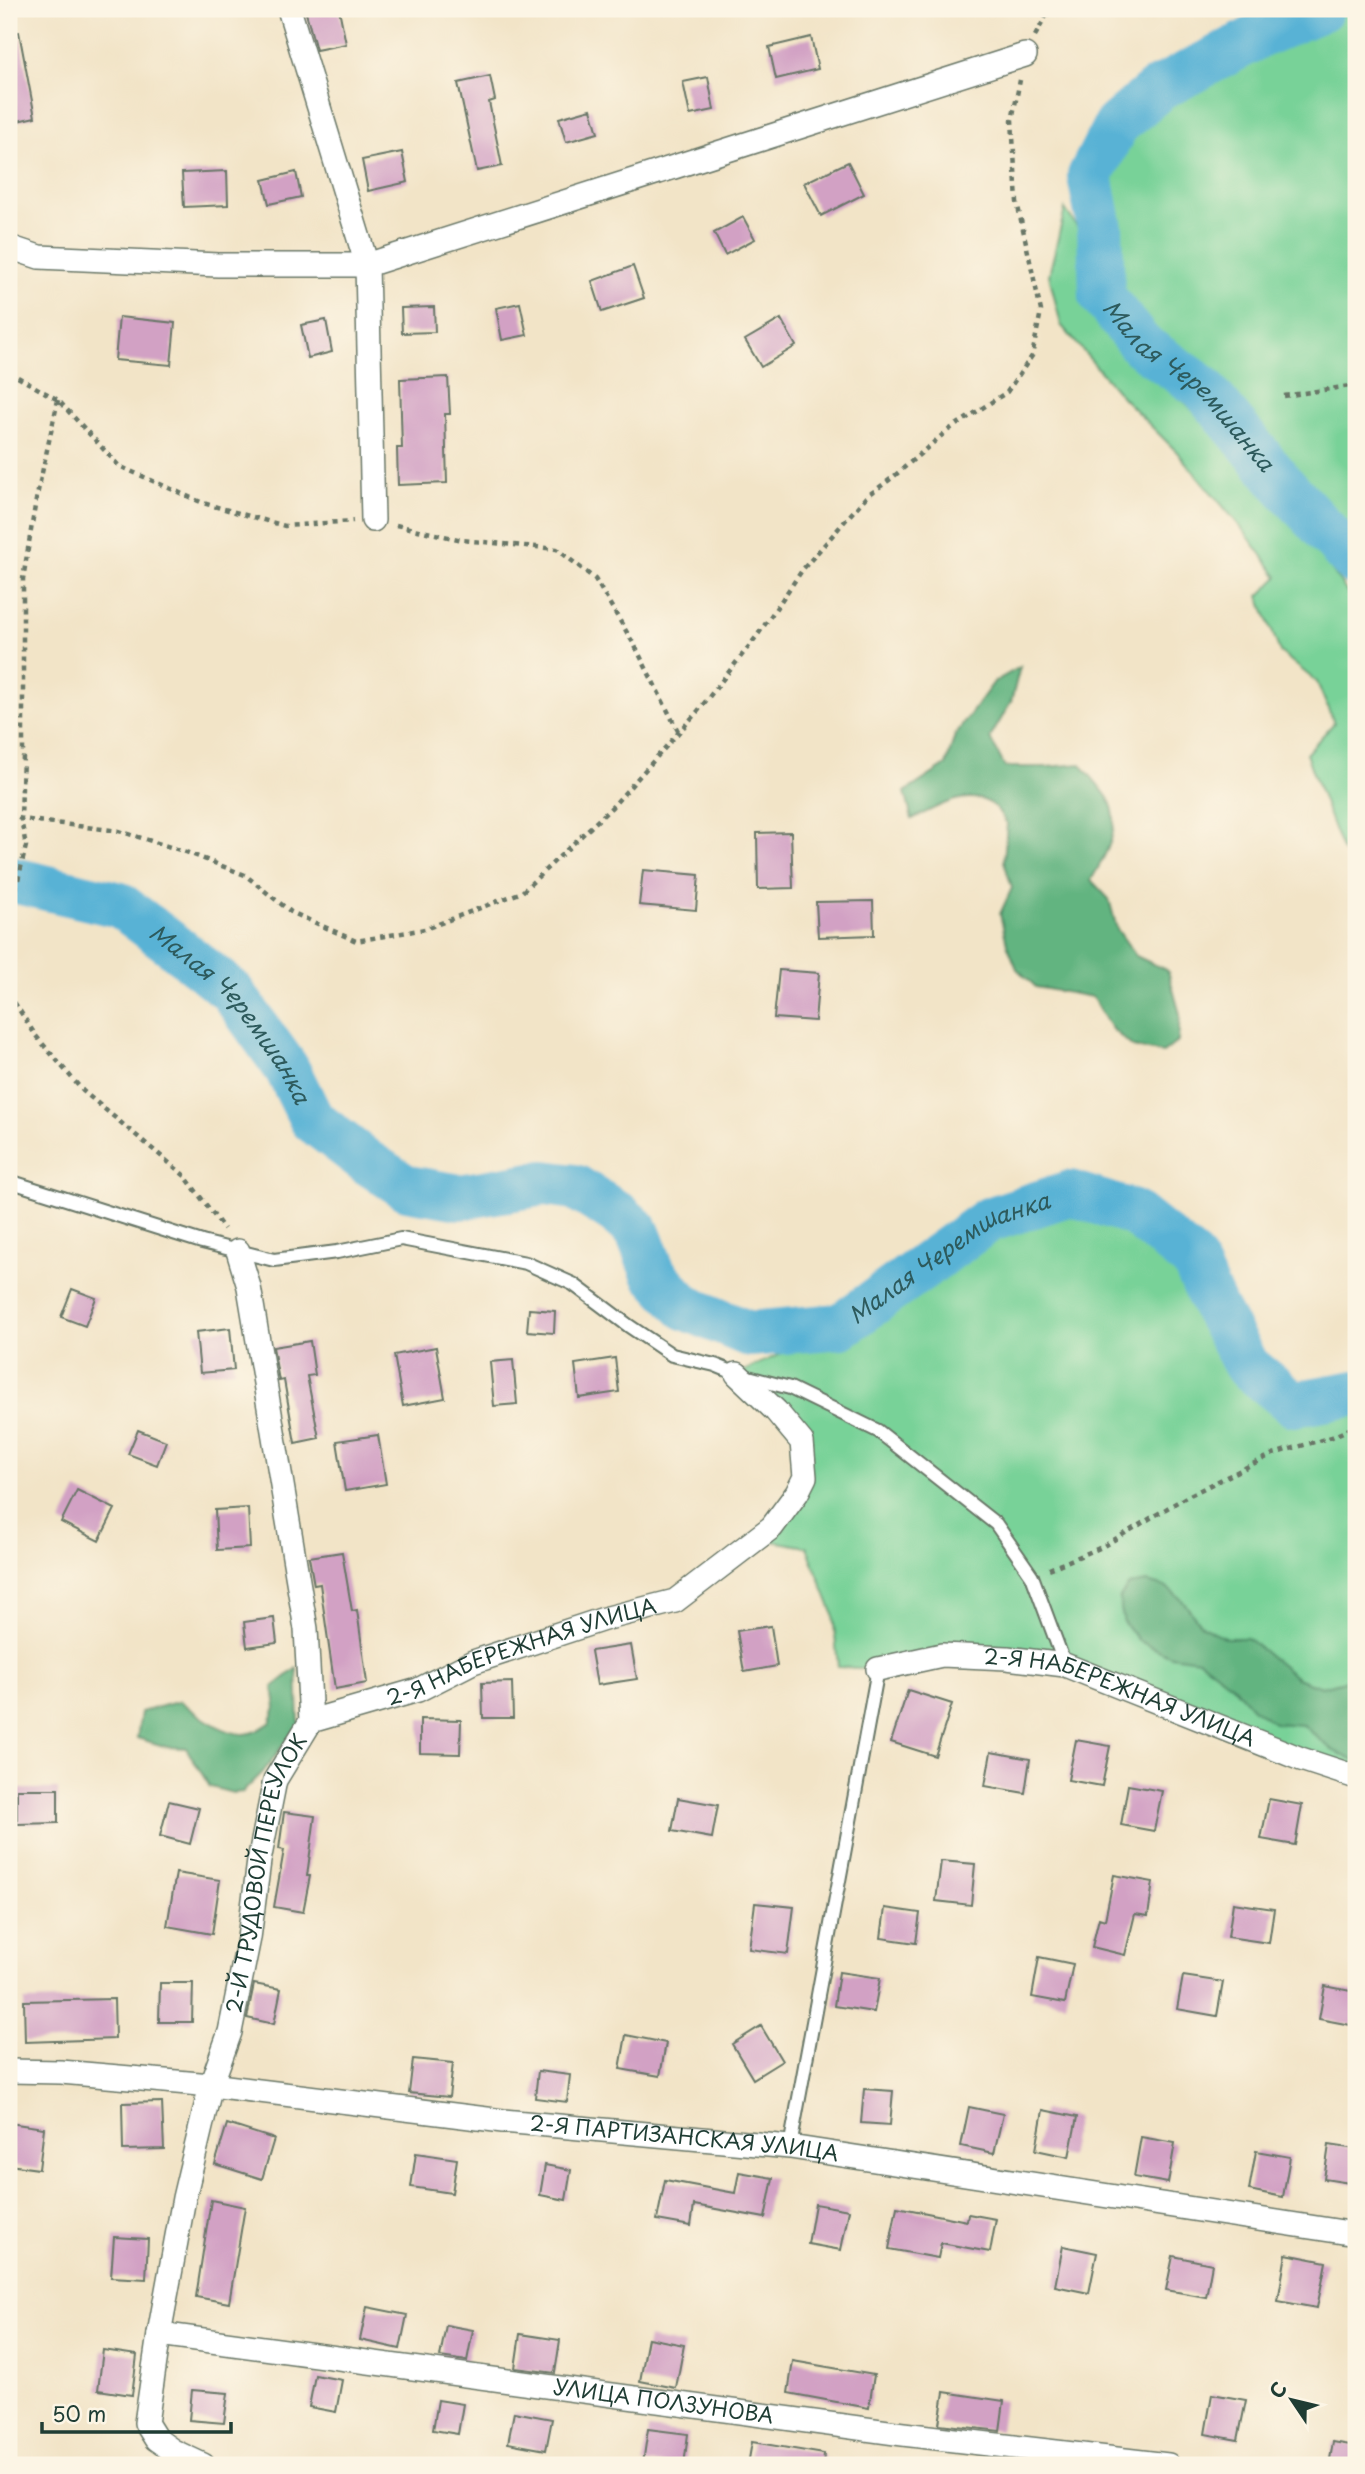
<svg xmlns="http://www.w3.org/2000/svg" width="1365" height="2474" font-family="'Playpen Sans',sans-serif">
<style>
.green{fill:#78d298;stroke:#4c8866;stroke-width:2}
.forest{fill:#62b480;stroke:#40785a;stroke-width:2}
.lines{fill:none;stroke-linecap:round;stroke-linejoin:round}
.river{stroke:#58b2d5;stroke-width:46}
.building{fill:#d2a1c4}
.lane-casing{stroke:#697767;stroke-width:16}
.street-casing{stroke:#697767;stroke-width:26}
.path{stroke:#697767;stroke-width:4.5;stroke-dasharray:5 5;stroke-linecap:butt}
.lane{stroke:#fff;stroke-width:12}
.street{stroke:#fff;stroke-width:23}
.labels{text-anchor:middle;stroke-width:6;stroke-linejoin:round;paint-order:stroke}
.street-label{font-size:21px;fill:#1f3d34;stroke:#fcf5e5}
.water-label{font-size:23px;font-style:italic;fill:#2d5a5c;stroke:#fcf5e5}
</style>
<rect width="100%" height="100%" fill="#fcf5e5"/>
<filter id="ink" filterUnits="userSpaceOnUse"><feTurbulence type="fractalNoise" baseFrequency=".0143" numOctaves="2"/><feDisplacementMap in="SourceGraphic" scale="14" xChannelSelector="R" yChannelSelector="G"/><feConvolveMatrix kernelMatrix="1 2 1 2 8 2 1 2 1" color-interpolation-filters="sRGB"/></filter>
<filter id="wash" filterUnits="userSpaceOnUse"><feTurbulence type="fractalNoise" baseFrequency=".00686" numOctaves="4" result="noise"/><feDisplacementMap in="SourceGraphic" scale="28" xChannelSelector="R" yChannelSelector="G"/><feGaussianBlur stdDeviation="1.57" result="paint"/><feColorMatrix in="noise" values="0 0 0 0 0 0 0 0 0 0 0 0 0 0 0 0 0 1.4 0 .05"/><feComposite in="paint" operator="in"/></filter>
<g filter="url(#wash)">
<rect width="100%" height="100%" fill="#f2e4c7"/>
<path class="green" d="M1321,9H1356V564L1280,481L1202,387L1141,345L1102,296L1100,228L1090,176L1116,125L1158,89L1259,36Z
M1065,209L1085,238L1090,308L1133,359L1187,404L1259,481L1326,562L1356,605V867L1342,850L1306,754L1334,723L1317,682L1280,652L1259,596L1278,577L1244,531L1177,452L1123,398L1061,325L1049,275Z
M1070,1193L1134,1213L1193,1260L1215,1308L1264,1380L1293,1404L1356,1393V1777L1065,1665L942,1655L878,1669L838,1667L833,1613L807,1547L772,1541L805,1478L802,1442L737,1374L841,1326L988,1220Z"/>
<path class="forest" d="M1020,667L1011,702L990,738L1005,767H1047L1081,764C1089,775 1100,786 1108,798C1124,825 1105,857 1091,880L1109,899L1117,929L1136,956L1168,971L1180,1014L1178,1041L1163,1053L1133,1047L1111,1028L1092,997L1036,987L1017,969L1007,944L1000,914L1012,888L1004,861L1007,824C1003,818 997,807 990,803C964,789 936,808 912,819L905,792L946,765L955,735L994,682Z
M1147,1582L1165,1587L1181,1599L1202,1626L1226,1638H1247L1297,1678L1321,1687L1356,1678V1762L1332,1750L1303,1725L1274,1723L1252,1708L1232,1685L1199,1660L1171,1656L1139,1641L1124,1623L1119,1599L1129,1585Z
M297,1668L299,1724L263,1772L243,1792L233,1793L210,1787L186,1748L167,1747L137,1738L141,1712L180,1701C195,1713 229,1739 250,1733C257,1732 264,1726 270,1723L276,1707L273,1687Z"/>
<g class="lines">
<g class="river">
<path id="s1" d="M1321,9L1259,36L1158,89L1116,125L1090,176L1100,228L1102,296L1141,345L1202,387L1280,481L1356,564"/>
<path id="s2" d="M9,879L120,905L177,948L231,991L287,1069L312,1120L367,1162L407,1188L460,1197L544,1183L575,1187L618,1214L637,1231L654,1274L685,1307L749,1334L841,1326L988,1220L1070,1193L1134,1213L1193,1260L1215,1308L1246,1365L1294,1404L1356,1393"/>
</g>
</g>
<g id="blocks">
<path class="building" d="M305,9H339L346,44L316,50Z
M19,32L35,117L9,123V33Z
M811,37L818,69L776,79L769,47Z
M490,76L495,100L489,102L502,166L477,171L458,83Z
M708,77L714,110L690,115L683,82Z
M591,109L598,133L566,142L559,118Z
M402,152L408,182L368,191L362,160Z
M848,162L864,194L821,216L804,183Z
M227,171L228,205L184,207L182,173Z
M296,172L301,197L269,204L263,180Z
M743,217L755,239L725,255L714,233Z
M633,266L644,298L602,312L592,281Z
M520,303L527,335L502,340L496,308Z
M434,307L435,332L402,333L401,308Z
M119,317L175,323L171,365L115,360Z
M781,319L796,346L761,367L745,340Z
M326,320L332,352L308,358L301,325Z
M448,377L450,414H445L447,483L398,485L397,448H402L400,379Z
M791,832L793,888L758,889L757,833Z
M643,870L699,875L696,910L639,905Z
M873,901L874,935L818,937L816,902Z
M779,970L819,973L815,1021L774,1018Z
M72,1289L96,1298L85,1326L61,1317Z
M529,1309L555,1311L554,1333L527,1331Z
M230,1328L234,1370L200,1373L196,1332Z
M310,1341L315,1375L307,1376L319,1438L295,1443L284,1380L279,1381L273,1347Z
M436,1347L445,1398L403,1406L394,1355Z
M615,1358L619,1392L579,1398L575,1364Z
M513,1360L517,1404L494,1406L490,1362Z
M138,1430L166,1441L157,1465L128,1454Z
M378,1435L386,1484L345,1491L337,1441Z
M77,1490L115,1509L99,1541L61,1522Z
M248,1508L250,1548L217,1550L215,1510Z
M342,1552L352,1611L357,1610L367,1683L335,1689L320,1584L314,1585L309,1557Z
M274,1618L277,1643L247,1647L244,1622Z
M771,1626L777,1666L744,1672L737,1631Z
M631,1645L637,1679L597,1685L591,1651Z
M512,1682L513,1718H483L482,1683Z
M908,1690L952,1704L935,1756L891,1742Z
M420,1719L461,1720L460,1754L420,1753Z
M1076,1740L1110,1746L1102,1786L1068,1780Z
M991,1752L1030,1759L1025,1793L985,1786Z
M1128,1785L1162,1791L1154,1831L1121,1825Z
M17,1789H58V1823L17,1824Z
M678,1798L718,1805L712,1838L672,1831Z
M1269,1799L1302,1805L1295,1845L1261,1839Z
M169,1801L199,1808L190,1844L160,1836Z
M284,1812L315,1816L307,1876H310L303,1912L274,1907L284,1850L279,1849Z
M941,1861L975,1864L971,1905L936,1901Z
M176,1873L220,1880L212,1934L167,1926Z
M1114,1875L1153,1882L1148,1916L1135,1914L1125,1955L1092,1947L1099,1918L1105,1920Z
M755,1903L794,1907L788,1954L749,1949Z
M1233,1903L1274,1909L1269,1943L1228,1937Z
M885,1908L920,1913L916,1943L881,1938Z
M1039,1957L1073,1964L1065,2003L1032,1997Z
M839,1972L880,1978L874,2012L834,2006Z
M1183,1976L1223,1982L1217,2016L1177,2009Z
M160,1983H193L192,2022H159Z
M254,1984L281,1989L274,2024L247,2018Z
M1325,1986L1356,1992V2026L1319,2019Z
M114,1999L115,2039L25,2042L24,2001Z
M761,2026L782,2061L753,2079L732,2044Z
M626,2035L666,2043L660,2076L620,2069Z
M413,2059L453,2063L449,2097L409,2093Z
M538,2071L570,2075L567,2102L535,2098Z
M864,2089L893,2091L890,2125L861,2123Z
M162,2102L164,2149L123,2150L122,2103Z
M969,2107L1003,2114L994,2153L961,2146Z
M1043,2110L1077,2117L1069,2157L1036,2150Z
M9,2123L44,2128L39,2169L9,2165Z
M227,2124L274,2139L262,2179L215,2164Z
M1141,2137L1175,2143L1168,2183L1134,2177Z
M1329,2145L1356,2149V2184L1324,2179Z
M1256,2151L1290,2157L1283,2197L1249,2190Z
M416,2153L457,2159L452,2193L411,2187Z
M545,2165L571,2170L566,2200L540,2195Z
M739,2172L773,2178L765,2218L694,2205L691,2226L657,2220L665,2180L735,2193Z
M211,2200L245,2207L229,2303L196,2297Z
M815,2204L849,2210L841,2250L808,2244Z
M897,2207L967,2221L968,2214L996,2219L990,2252L941,2243L938,2258L889,2249Z
M114,2237L148,2239L146,2279L111,2277Z
M1063,2246L1097,2253L1089,2293L1055,2286Z
M1286,2254L1326,2262L1317,2308L1278,2301Z
M1173,2256L1212,2264L1206,2297L1166,2290Z
M367,2307L407,2315L400,2349L360,2340Z
M446,2325L473,2330L467,2361L440,2357Z
M520,2334L560,2340L555,2373L515,2368Z
M648,2338L684,2345L676,2388L640,2381Z
M103,2350L137,2355L132,2395L98,2390Z
M793,2361L874,2375L869,2408L788,2393Z
M315,2375L342,2380L336,2412L309,2407Z
M192,2390L228,2393L224,2423L189,2420Z
M944,2392L1004,2401L1000,2431L939,2424Z
M1212,2394L1246,2400L1238,2440L1205,2434Z
M438,2400L463,2404L458,2434L433,2430Z
M514,2412L552,2419L546,2450L508,2443Z
M648,2429L688,2434L684,2465L643,2463Z
M752,2442L824,2454L823,2465H748Z
M1333,2442L1356,2446V2465H1329Z"/>
</g>
</g>
<g filter="url(#ink)">
<use href="#blocks" fill-opacity="0" stroke="#697767" stroke-width="2"/>
<g class="lines">
<defs>
<path id="lane" d="M9,1181L202,1242L274,1260L337,1252L401,1239L526,1263L573,1284L629,1326L672,1355L715,1365L737,1374L790,1388L878,1431L996,1524L1032,1576L1065,1665
M790,2147L878,1669"/>
<g id="street">
<path d="M289,9L367,265L373,520"/>
<path d="M9,247L39,257L218,265H367L1025,55"/>
<path id="s3" d="M878,1669L942,1655L1007,1658L1065,1665L1301,1759L1356,1777"/>
<path id="s4" d="M311,1721L418,1690L473,1662L604,1619L675,1601L772,1527L797,1493L805,1477L802,1442L776,1411L737,1374"/>
<path id="s5" d="M9,2071L61,2072L211,2085L503,2121L790,2147L1356,2234"/>
<path id="s6" d="M159,2334L903,2434L1168,2465"/>
<path id="s7" d="M203,2465L173,2451L156,2439L146,2423L159,2334L184,2198L211,2085L230,2032L249,1938L259,1861L275,1780L311,1721L306,1629L249,1287L238,1251"/>
</g>
</defs>
<use href="#lane" class="lane-casing"/>
<use href="#street" class="street-casing"/>
<path class="path" d="M1035,36L1050,9
M9,372L58,400L119,466L203,503L285,526L353,521
M1284,396L1356,385
M396,525L462,540L557,549L595,579L635,646L678,731
M9,814L21,819L119,831L186,852L245,875L291,912L356,941L425,929L522,892L612,807L698,711L757,636L803,569L866,497L892,478L947,431L1007,392L1032,356L1041,311L1017,202L1012,120L1020,80
M9,919L26,846L21,819L23,756V579L36,500L58,400
M9,994L36,1036L83,1091L185,1176L224,1229
M1049,1569L1102,1547L1186,1497L1273,1454L1332,1437L1356,1426"/>
<use href="#lane" class="lane"/>
<use href="#street" class="street"/>
</g>
</g>
<g class="labels">
<g class="street-label">
<text dy="7" stroke="none"><textPath href="#s4" startOffset="222">2-Я НАБЕРЕЖНАЯ УЛИЦА</textPath></text>
<text dy="7" stroke="none"><textPath href="#s3" startOffset="250">2-Я НАБЕРЕЖНАЯ УЛИЦА</textPath></text>
<text dy="7" stroke="none"><textPath href="#s7" startOffset="637">2-Й ТРУДОВОЙ ПЕРЕУЛОК</textPath></text>
<text dy="7" stroke="none"><textPath href="#s5" startOffset="679">2-Я ПАРТИЗАНСКАЯ УЛИЦА</textPath></text>
<text dy="7" stroke="none"><textPath href="#s6" startOffset="509">УЛИЦА ПОЛЗУНОВА</textPath></text>
</g>
<g class="water-label">
<text dy="8" stroke="none"><textPath href="#s1" startOffset="541">Малая Черемшанка</textPath></text>
<text dy="8" stroke="none"><textPath href="#s2" startOffset="271">Малая Черемшанка</textPath></text>
<text dy="8" stroke="none"><textPath href="#s2" startOffset="1153">Малая Черемшанка</textPath></text>
</g>
</g>
<rect width="1365" height="2474" fill="none" stroke="#fcf5e5" stroke-width="35"/>
<g transform="translate(1292 2400) rotate(305)" stroke="#fcf5e5" stroke-width="5" paint-order="stroke">
<path d="M0-5L12 26L0 18L-12 26Z" fill="#1f3d34"/>
<text y="-10" font-size="19" font-weight="bold" text-anchor="middle" fill="#1f3d34">С</text>
</g>
<path d="M42 2422v10h189v-10" fill="none" stroke="#1f3d34" stroke-width="3.5"/>
<text x="52" y="2422" font-size="21" fill="#1f3d34" stroke="#fcf5e5" stroke-width="5" paint-order="stroke">50 m</text>
</svg>
